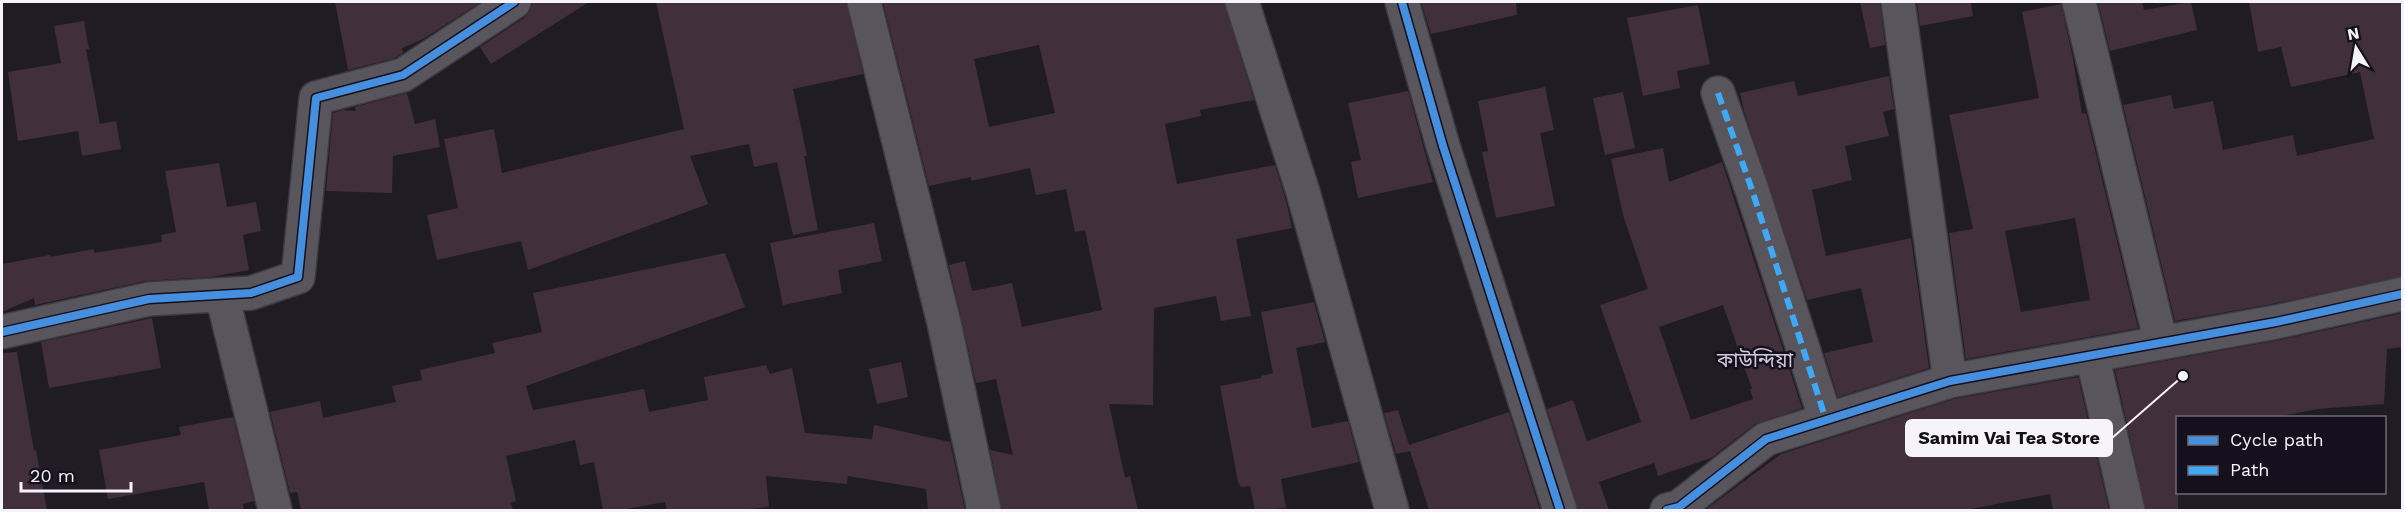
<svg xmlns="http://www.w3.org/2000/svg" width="2404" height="512" font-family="'Work Sans','Noto Sans Bengali',sans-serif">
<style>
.building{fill:#41303b;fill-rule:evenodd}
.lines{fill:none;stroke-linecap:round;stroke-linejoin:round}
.minor-casing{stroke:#3c3a3f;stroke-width:36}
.minor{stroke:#58565c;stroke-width:33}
.quiet{stroke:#3fa9f5;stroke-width:6;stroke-dasharray:12 6;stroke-linecap:butt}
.cycleway-casing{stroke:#15101d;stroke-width:11}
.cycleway{stroke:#468fdf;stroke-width:8}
.labels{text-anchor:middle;stroke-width:5;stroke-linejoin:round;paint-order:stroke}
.quarter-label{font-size:20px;fill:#cfc9dc;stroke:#15101d}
.leader{fill:none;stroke:#f6f3fc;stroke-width:2}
.callout-dot{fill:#f6f3fc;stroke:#15101d;stroke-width:2}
.callout{fill:#f6f3fc;stroke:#f6f3fc;stroke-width:2}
.callout-label{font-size:18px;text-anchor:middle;font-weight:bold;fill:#111}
</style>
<rect width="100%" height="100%" fill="#1f1c23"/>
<path class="building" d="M335,2H481L423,39L402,48L403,53L395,58L348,70Z
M533,2H589L491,64L480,47L524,18L530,11Z
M656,2H846L863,74L793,89L807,156H804L818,230L793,235L777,162L754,167L749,144L690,156L708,204L528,270L521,241L437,260L427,215L458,208L444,139L494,129L502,173L684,129Z
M883,2H1224L1254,100L1200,110L1201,116L1165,124L1177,184L1275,165L1287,204L1292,228L1236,239L1251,316L1221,321L1216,296L1154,308L1153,405L1109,404L1125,478L1130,476L1138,510H1002L990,450L1013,455L996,379L976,383L949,265L965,261L972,291L1012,283L1022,327L1102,310L1085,230L1075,232L1066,189L1036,195L1030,168L971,181V177L929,186ZM1039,45L1055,113L989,127L974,59Z
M1421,2H1516L1517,15L1431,34Z
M1860,2H1880L1885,45L1870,48Z
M1917,2H1971L1973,16L1920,26Z
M2098,2H2142L2144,10L2191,2L2197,30L2110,51Z
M2249,2H2403V276L2272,304L2175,321L2123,105L2171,95L2174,109L2213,101L2223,150L2293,135L2297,156L2374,139L2360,72L2291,87L2281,47L2258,52Z
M2061,4L2073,59L2082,114L2086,113L2138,328L1966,359L1949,233L1973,229L1949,115L2039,98L2022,12ZM2075,218L2090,300L2021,312L2005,231Z
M1698,5L1710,64L1677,71L1680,88L1643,96L1627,18Z
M84,21L89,49H86L100,124L116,121L121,149L82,156L78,131L18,141L8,72L61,63L54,26Z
M1889,76L1894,109L1883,112L1889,136L1845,146L1852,180L1812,190L1826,256L1911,238L1929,368L1838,397L1824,353L1873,342L1861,288L1807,300L1744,111L1740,93L1794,81L1798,96Z
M1545,87L1554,130L1540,133L1555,206L1496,218L1482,152L1488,151L1478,101Z
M1408,91L1433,182L1358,198L1351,162L1361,160L1348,103Z
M1623,92L1635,148L1605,155L1593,98Z
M407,93L415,124L435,119L440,147L393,156L392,193L326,191L333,113L343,110L356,111L355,107Z
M1663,148L1669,182L1722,162L1802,408L1755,424L1711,458L1658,476L1654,463L1599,482L1609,510H1578L1547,409L1573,400L1587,441L1641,422L1600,305L1648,289L1623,215L1611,159ZM1723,305L1752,389H1750L1753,399L1691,420L1659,327Z
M219,163L227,207L256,202L261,231L243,235L249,270L211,277L145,281L35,305L34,298L2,312V264L50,255V257L94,249V253L162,242L161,235L176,232L165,171Z
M874,223L882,261L838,270L842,293L783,305L770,243Z
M725,253L745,307L526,386L533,410L644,389L649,412L708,400L704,377L766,365L770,374L792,368L805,433L872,439L874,425L950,442L965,510H928L926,489L848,476L847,484L766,476L769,507L739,510H667L665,502L620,510H603L594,462L580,465L575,440L506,456L516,501L511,503L513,510H301L297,492L290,493L270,412L320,401L323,418L396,402L392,386L422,380L420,370L495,353L492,343L542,332L533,293Z
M1314,302L1325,342L1296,348L1312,428L1348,421L1359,462L1281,479L1286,508L1255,510L1250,486L1241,487L1238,482L1220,386L1261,378V376L1273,373L1261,312Z
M2403,313V347L2387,349L2384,404L2317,409L2278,417H2178V510H2146L2115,370L2280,340Z
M152,318L161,368L49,388L41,342Z
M17,352L34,451L36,450L47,510H2V353Z
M901,362L908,397L877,404L869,369Z
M2078,377L2109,510H2053L2050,494L1965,510H1705L1781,454L1954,399Z
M1398,410L1409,445L1509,412L1540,510H1429L1410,451L1396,454L1384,413Z
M233,417L254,501L243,504L244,510H209L204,482L108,499L99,450L181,435L179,427Z"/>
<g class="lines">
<defs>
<path id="minor" d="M864,2L944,323L984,510
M1242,2L1303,192L1392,510
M1402,2L1443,146L1560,510
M1898,2L1950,381
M2079,2L2161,343
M1718,93L1752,190L1826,420
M222,295L275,510
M2,332L149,299L251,293L298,277L316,98L403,75L514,2
M2092,355L2128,510
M1667,510L1679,507L1766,439L1950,381L2276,322L2402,294"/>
</defs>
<use href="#minor" class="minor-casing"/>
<use href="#minor" class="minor"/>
<path class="quiet" d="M1718,93L1752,190L1826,420"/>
<defs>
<path id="cycleway" d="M1402,2L1443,146L1560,510
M2,332L149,299L251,293L298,277L316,98L403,75L514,2
M1667,510L1679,507L1766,439L1950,381L2276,322L2402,294"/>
</defs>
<use href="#cycleway" class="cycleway-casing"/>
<use href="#cycleway" class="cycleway"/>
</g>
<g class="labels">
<g class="quarter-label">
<text x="1755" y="367">কাউন্দিয়া</text>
</g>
</g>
<path class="leader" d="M2183 376L2112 438"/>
<circle class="callout-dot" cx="2183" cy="376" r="6"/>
<rect class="callout" x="1906" y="420" width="206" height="36" rx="6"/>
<g class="callout-label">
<text x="2009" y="444">Samim Vai Tea Store</text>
</g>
<rect width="2404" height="512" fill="none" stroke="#f6f3fc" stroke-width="6"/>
<rect x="2176" y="416" width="210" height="78" fill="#15101d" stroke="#6f6b76" stroke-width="1.5"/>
<rect x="2188" y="436" width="30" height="9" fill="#468fdf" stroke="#6f6b76" stroke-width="1.5"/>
<text x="2230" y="446" font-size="18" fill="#f6f3fc">Cycle path</text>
<rect x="2188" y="466" width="30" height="9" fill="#3fa9f5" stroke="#6f6b76" stroke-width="1.5"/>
<text x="2230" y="476" font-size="18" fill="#f6f3fc">Path</text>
<g transform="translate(2356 48) rotate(349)" stroke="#15101d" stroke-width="4.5" paint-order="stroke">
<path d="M0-4.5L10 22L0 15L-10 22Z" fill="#f6f3fc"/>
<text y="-9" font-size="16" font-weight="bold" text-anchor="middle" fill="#f6f3fc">N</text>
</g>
<path d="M21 482v9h110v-9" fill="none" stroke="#f6f3fc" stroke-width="3"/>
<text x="30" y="482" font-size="18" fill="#f6f3fc" stroke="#15101d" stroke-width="4.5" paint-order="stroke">20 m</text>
</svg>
